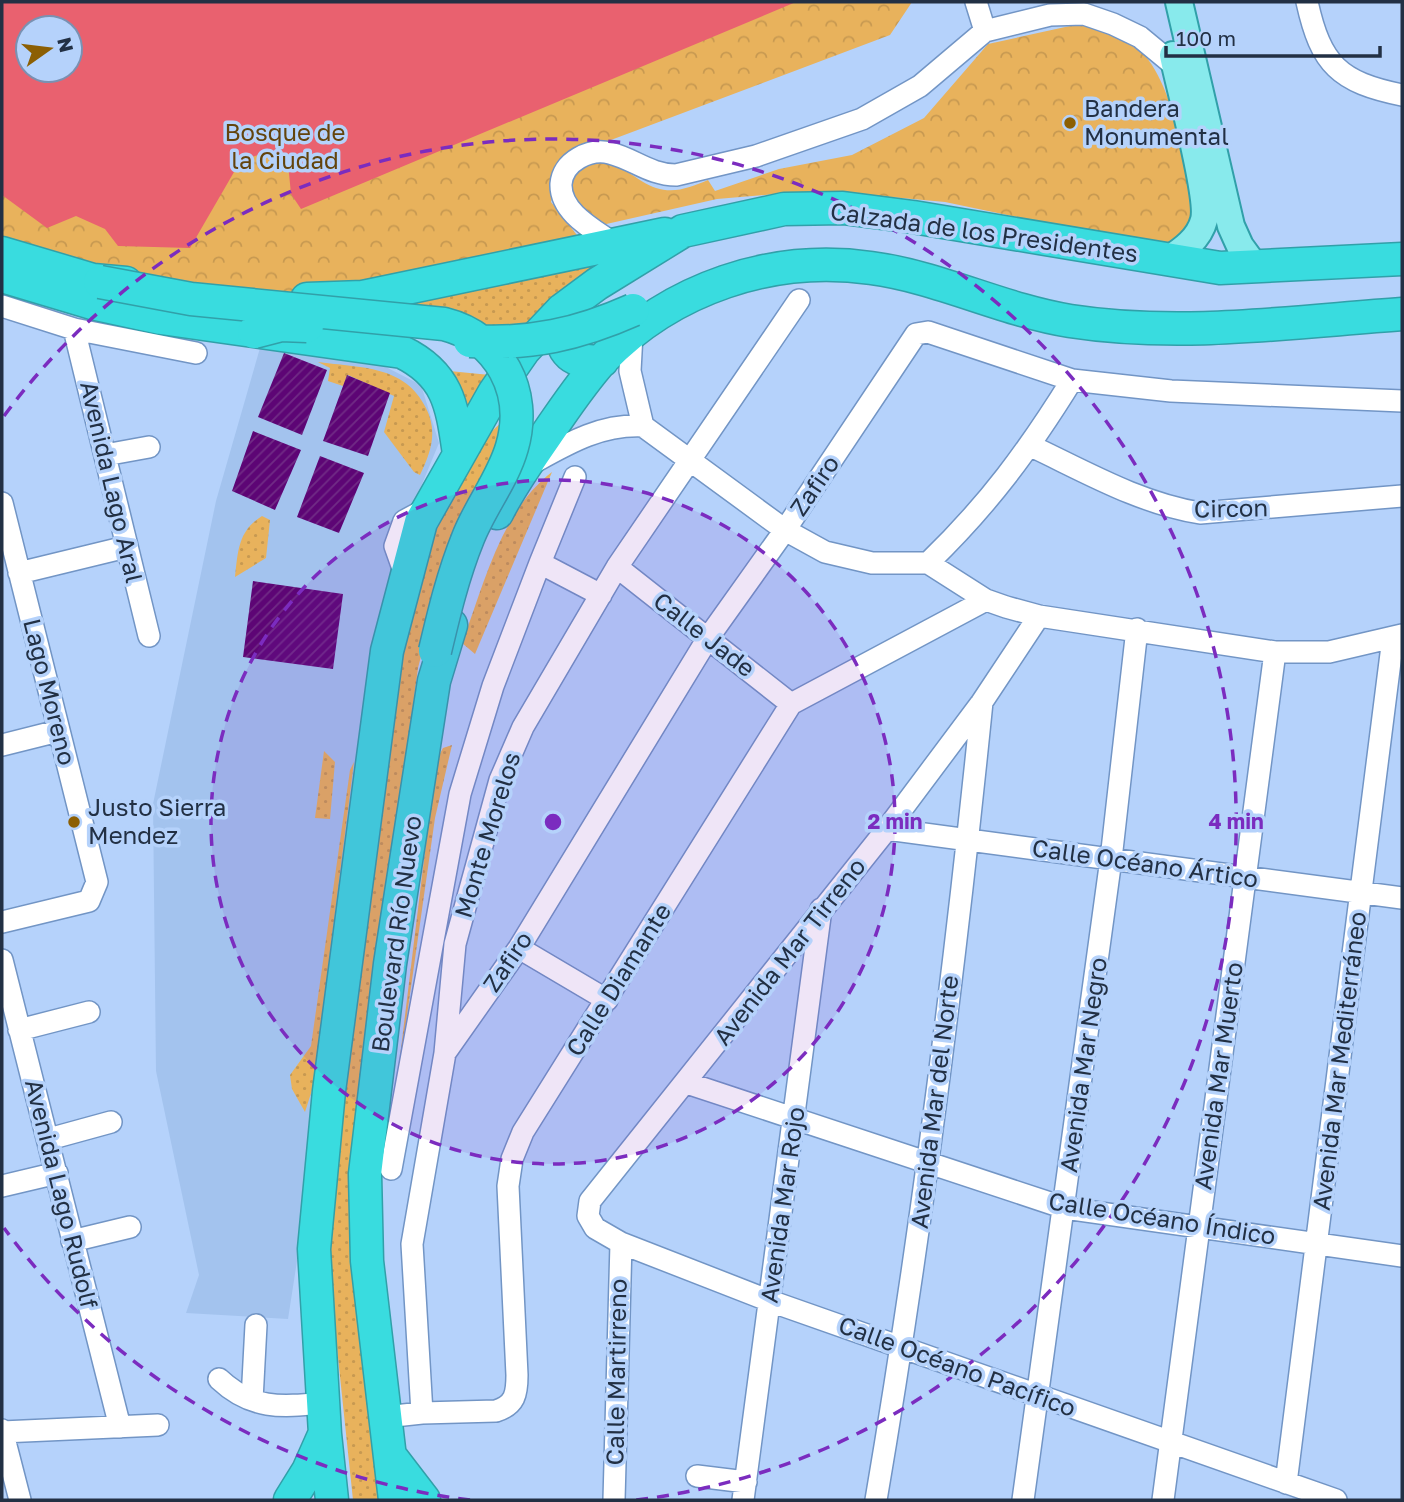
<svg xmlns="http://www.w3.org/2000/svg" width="1404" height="1502" font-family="'Golos Text',sans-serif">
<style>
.built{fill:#a3c3ee}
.grass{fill:url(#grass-dots)}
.forest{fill:url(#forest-crowns);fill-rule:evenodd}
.water{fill:#e9616f;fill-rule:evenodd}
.building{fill:url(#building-hatch)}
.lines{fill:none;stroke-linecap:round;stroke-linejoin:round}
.minor-casing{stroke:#7295c5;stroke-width:24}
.major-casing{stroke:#31a0a9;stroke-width:30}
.highway-casing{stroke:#31a0a9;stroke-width:35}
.minor{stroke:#fff;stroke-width:21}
.major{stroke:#88eaec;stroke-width:26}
.highway{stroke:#39dcdf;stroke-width:32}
.highway-bridge-casing{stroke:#31a0a9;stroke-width:35;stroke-linecap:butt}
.highway-bridge{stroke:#39dcdf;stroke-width:32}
.ring{fill:none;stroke:#7b2cbf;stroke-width:3.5;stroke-dasharray:12 9}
.poi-dot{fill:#8c5f03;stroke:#b5d2fb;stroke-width:2.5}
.labels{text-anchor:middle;stroke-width:7;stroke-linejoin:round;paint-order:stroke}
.poi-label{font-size:24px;fill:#223044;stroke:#b5d2fb;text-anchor:start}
.park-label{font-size:24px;fill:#63440c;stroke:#b5d2fb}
.street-label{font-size:24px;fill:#223044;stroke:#b5d2fb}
.centre{fill:#7b2cbf;stroke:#b5d2fb;stroke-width:3.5}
.ring-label{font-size:21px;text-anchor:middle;font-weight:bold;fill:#7b2cbf;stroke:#b5d2fb;stroke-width:7;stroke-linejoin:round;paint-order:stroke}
</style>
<defs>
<pattern id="grass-dots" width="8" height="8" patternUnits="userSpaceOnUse" patternTransform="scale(1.75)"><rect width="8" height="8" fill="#e8b25c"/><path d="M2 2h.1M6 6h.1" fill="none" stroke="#c79951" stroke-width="1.8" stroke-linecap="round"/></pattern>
<pattern id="forest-crowns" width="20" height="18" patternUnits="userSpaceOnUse" patternTransform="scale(1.75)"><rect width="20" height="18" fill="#e8b25c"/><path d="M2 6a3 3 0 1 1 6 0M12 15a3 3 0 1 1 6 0" fill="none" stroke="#c79951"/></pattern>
<pattern id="building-hatch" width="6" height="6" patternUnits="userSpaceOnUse" patternTransform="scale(1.75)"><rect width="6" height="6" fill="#5d0575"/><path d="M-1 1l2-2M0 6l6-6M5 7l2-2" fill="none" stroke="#702b85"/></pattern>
</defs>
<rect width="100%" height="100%" fill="#b5d2fb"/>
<path class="built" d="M260,348L376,362L421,385L439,443L415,501L288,1319L186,1313L199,1275L156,1071L153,804L216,501Z"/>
<path class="grass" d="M603,261L523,330L379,311Z
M318,362C361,368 405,365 426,408C438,432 431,452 420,475L414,472L384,432L394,396L348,375L343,386L328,381L330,368Z
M429,369L490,375L458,421Z
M516,409L430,621L418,668L354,1151L379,1500H353L325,1234L398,649L430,541L462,473L481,441Z
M552,472L475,654L462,643C484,585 500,512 552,472Z
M262,516L270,520L266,558L235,577C238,551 238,531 262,516Z
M452,745L435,818L393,1114L436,761L443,748Z
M324,751L335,762L330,819L315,818Z
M354,762L313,1087L305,1112L292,1089L290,1075L311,1046L350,770Z"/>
<path class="forest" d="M2,2H912L890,35L563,158L551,202L580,239L337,294L186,293L2,239ZM28,28H70V70H28Z
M1079,24C1091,27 1105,29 1116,33C1175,57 1183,163 1195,218L1169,249L945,202L858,194L788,193L717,199L602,225L579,213C573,196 566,184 580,169C603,143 633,181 656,188C675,194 691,187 708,180L715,191L779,169L852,155L924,118L988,44Z"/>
<path class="water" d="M2,2H796L301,209L291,194L288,163L265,153L241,160L190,248L118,246L105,229L76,216L47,228L2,195ZM28,28H70V70H28Z"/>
<path class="building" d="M284,353L327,370L302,435L258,417Z
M347,375L390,393L368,456L323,441Z
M253,431L301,450L275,510L232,491Z
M320,456L364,473L339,533L297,517Z
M253,581L343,594L333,669L243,657Z"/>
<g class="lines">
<defs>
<path id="minor" d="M976,2L985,31
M1307,2C1321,65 1339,82 1402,95
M613,243C593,229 560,212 561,184C563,161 590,148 610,153C634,159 650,175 676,175L756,156L862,119L920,86L985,31L1050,15L1084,14L1113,24L1140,37L1175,66
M2,306L74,329L196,353
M74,329L149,636
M632,334L630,371L643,426L785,530L825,552L872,563H928L986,600L1006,607L1039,616L1275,652H1329L1402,635
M1031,446C1086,472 1139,503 1200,513L1402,496
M105,455L149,447
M531,464C567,444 600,424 643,426
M575,477L540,563L601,595
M2,503L97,882L89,901L2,922
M928,563C988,505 1028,451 1072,380
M617,567L791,704
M19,573L126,547
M406,577L395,546L404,521L430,507
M1039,616L982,702L887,829L590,1201L588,1216L595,1228L621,1243L770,1301L1336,1500
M2,745L58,731
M887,829L1402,898
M519,948L607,1000
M2,960L120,1427
M19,1030L89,1012
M445,1053L519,948L708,638L785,530L916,334L928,332L1072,380L1171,391L1402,401
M687,1083L1065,1208L1402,1256
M49,1139L111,1122
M391,1169L460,794L493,686L540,563
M2,1186L57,1173
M72,1241L130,1227
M219,1379C252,1410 281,1407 323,1403
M252,1400L256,1325
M422,1413L496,1411C515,1405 517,1394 517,1375L508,1186L512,1159L523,1132L791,704L986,600
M385,1417L422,1413L412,1244L445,1053L455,944L500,780L523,727L617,567L799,300
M2,1430L20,1500
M2,1432L158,1425
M697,1476L746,1482
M1286,1483L1393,638
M614,1500L621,1243
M743,1500L821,909
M876,1500C921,1236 955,969 982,702
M1023,1500L1111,859L1137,629
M1163,1500L1275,652"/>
<path id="major" d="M1179,2L1231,226L1240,246L1256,268
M1168,260C1183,250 1199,239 1204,220C1210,196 1179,86 1173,55"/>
<path id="highway" d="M2,253L93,280L126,283
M2,276L92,303L161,318L402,352C449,375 452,406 459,454
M307,299L363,297L665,234
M562,310C557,343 563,365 602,361
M497,513C512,483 532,456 551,428C567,405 583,381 602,360C671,288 772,254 871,268C939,277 1002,310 1070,321C1180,338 1292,322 1402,314
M391,1457L424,1500
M290,1500L308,1471L324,1435
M332,1500L325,1434L314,1249L329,1091L387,651L421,522L494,393L524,350L562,310L597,284L683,231L784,209L843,208L913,217L1220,268L1402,259
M395,1500L367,1261L365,1174L390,964L434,681L451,625"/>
</defs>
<use href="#minor" class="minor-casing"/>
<use href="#major" class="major-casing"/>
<use href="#highway" class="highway-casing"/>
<use href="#minor" class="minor"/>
<use href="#major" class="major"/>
<use href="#highway" class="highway"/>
<defs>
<path id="highway-bridge" d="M100,282L191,299L444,324C500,338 528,392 512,447C503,479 480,507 468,538C453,575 444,613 435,651
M254,332L281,325L307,326
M470,341C530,345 579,334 633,310"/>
</defs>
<use href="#highway-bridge" class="highway-bridge-casing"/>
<use href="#highway-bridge" class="highway-bridge"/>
</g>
<circle cx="553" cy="822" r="342" fill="#7b2cbf" fill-opacity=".12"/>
<g class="ring">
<circle cx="553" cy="822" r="342"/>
<path d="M470 1500A683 683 0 0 1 4 1228M4 416A683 683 0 1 1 636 1500"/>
</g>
<g class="poi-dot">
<circle cx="1070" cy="123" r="7"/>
<circle cx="74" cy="822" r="7"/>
</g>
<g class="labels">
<g class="poi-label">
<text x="1084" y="117">Bandera<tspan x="1084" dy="28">Monumental</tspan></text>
<text x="88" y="816">Justo Sierra<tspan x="88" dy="28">Mendez</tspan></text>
</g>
<g class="park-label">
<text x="285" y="141">Bosque de<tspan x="285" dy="28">la Ciudad</tspan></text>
</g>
<g class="street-label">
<text transform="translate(984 233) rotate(8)" y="8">Calzada de los Presidentes</text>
<text transform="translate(111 482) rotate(77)" y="8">Avenida Lago Aral</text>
<text transform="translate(815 486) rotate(-56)" y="8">Zafiro</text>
<text transform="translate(1231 509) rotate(-1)" y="8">Circon</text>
<text transform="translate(704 635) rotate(38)" y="8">Calle Jade</text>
<text transform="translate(49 692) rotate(76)" y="8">Lago Moreno</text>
<text transform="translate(488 835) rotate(-73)" y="8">Monte Morelos</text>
<text transform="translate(1145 864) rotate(8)" y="8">Calle Océano Ártico</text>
<text transform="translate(397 934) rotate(-82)" y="8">Boulevard Río Nuevo</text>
<text transform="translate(790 952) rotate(-52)" y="8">Avenida Mar Tirreno</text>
<text transform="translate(508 962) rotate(-56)" y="8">Zafiro</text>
<text transform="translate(619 980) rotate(-58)" y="8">Calle Diamante</text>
<text transform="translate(1340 1061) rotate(-83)" y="8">Avenida Mar Mediterráneo</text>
<text transform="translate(1084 1065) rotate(-82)" y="8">Avenida Mar Negro</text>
<text transform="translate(1219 1076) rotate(-82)" y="8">Avenida Mar Muerto</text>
<text transform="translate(935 1102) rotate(-83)" y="8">Avenida Mar del Norte</text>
<text transform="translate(61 1194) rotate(76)" y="8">Avenida Lago Rudolf</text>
<text transform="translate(783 1205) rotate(-82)" y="8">Avenida Mar Rojo</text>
<text transform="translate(1162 1219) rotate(9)" y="8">Calle Océano Índico</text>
<text transform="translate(957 1367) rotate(20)" y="8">Calle Océano Pacífico</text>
<text transform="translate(617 1372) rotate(-89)" y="8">Calle Martirreno</text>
</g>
</g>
<circle cx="553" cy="822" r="10" class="centre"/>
<g class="ring-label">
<text x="895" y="829">2 min</text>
<text x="1236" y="829">4 min</text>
</g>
<rect width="1404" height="1502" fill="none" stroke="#223044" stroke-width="7"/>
<g transform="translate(49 49) rotate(76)"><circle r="33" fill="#b5d2fb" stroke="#7a91b2" stroke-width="2"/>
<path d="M0-5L12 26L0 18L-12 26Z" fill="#8c5f03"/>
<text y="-10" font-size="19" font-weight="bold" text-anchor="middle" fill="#223044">N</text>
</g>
<path d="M1166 46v10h214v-10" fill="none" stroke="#223044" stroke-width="3.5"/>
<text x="1176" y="46" font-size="21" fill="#223044" stroke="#b5d2fb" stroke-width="5" paint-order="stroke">100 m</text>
</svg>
